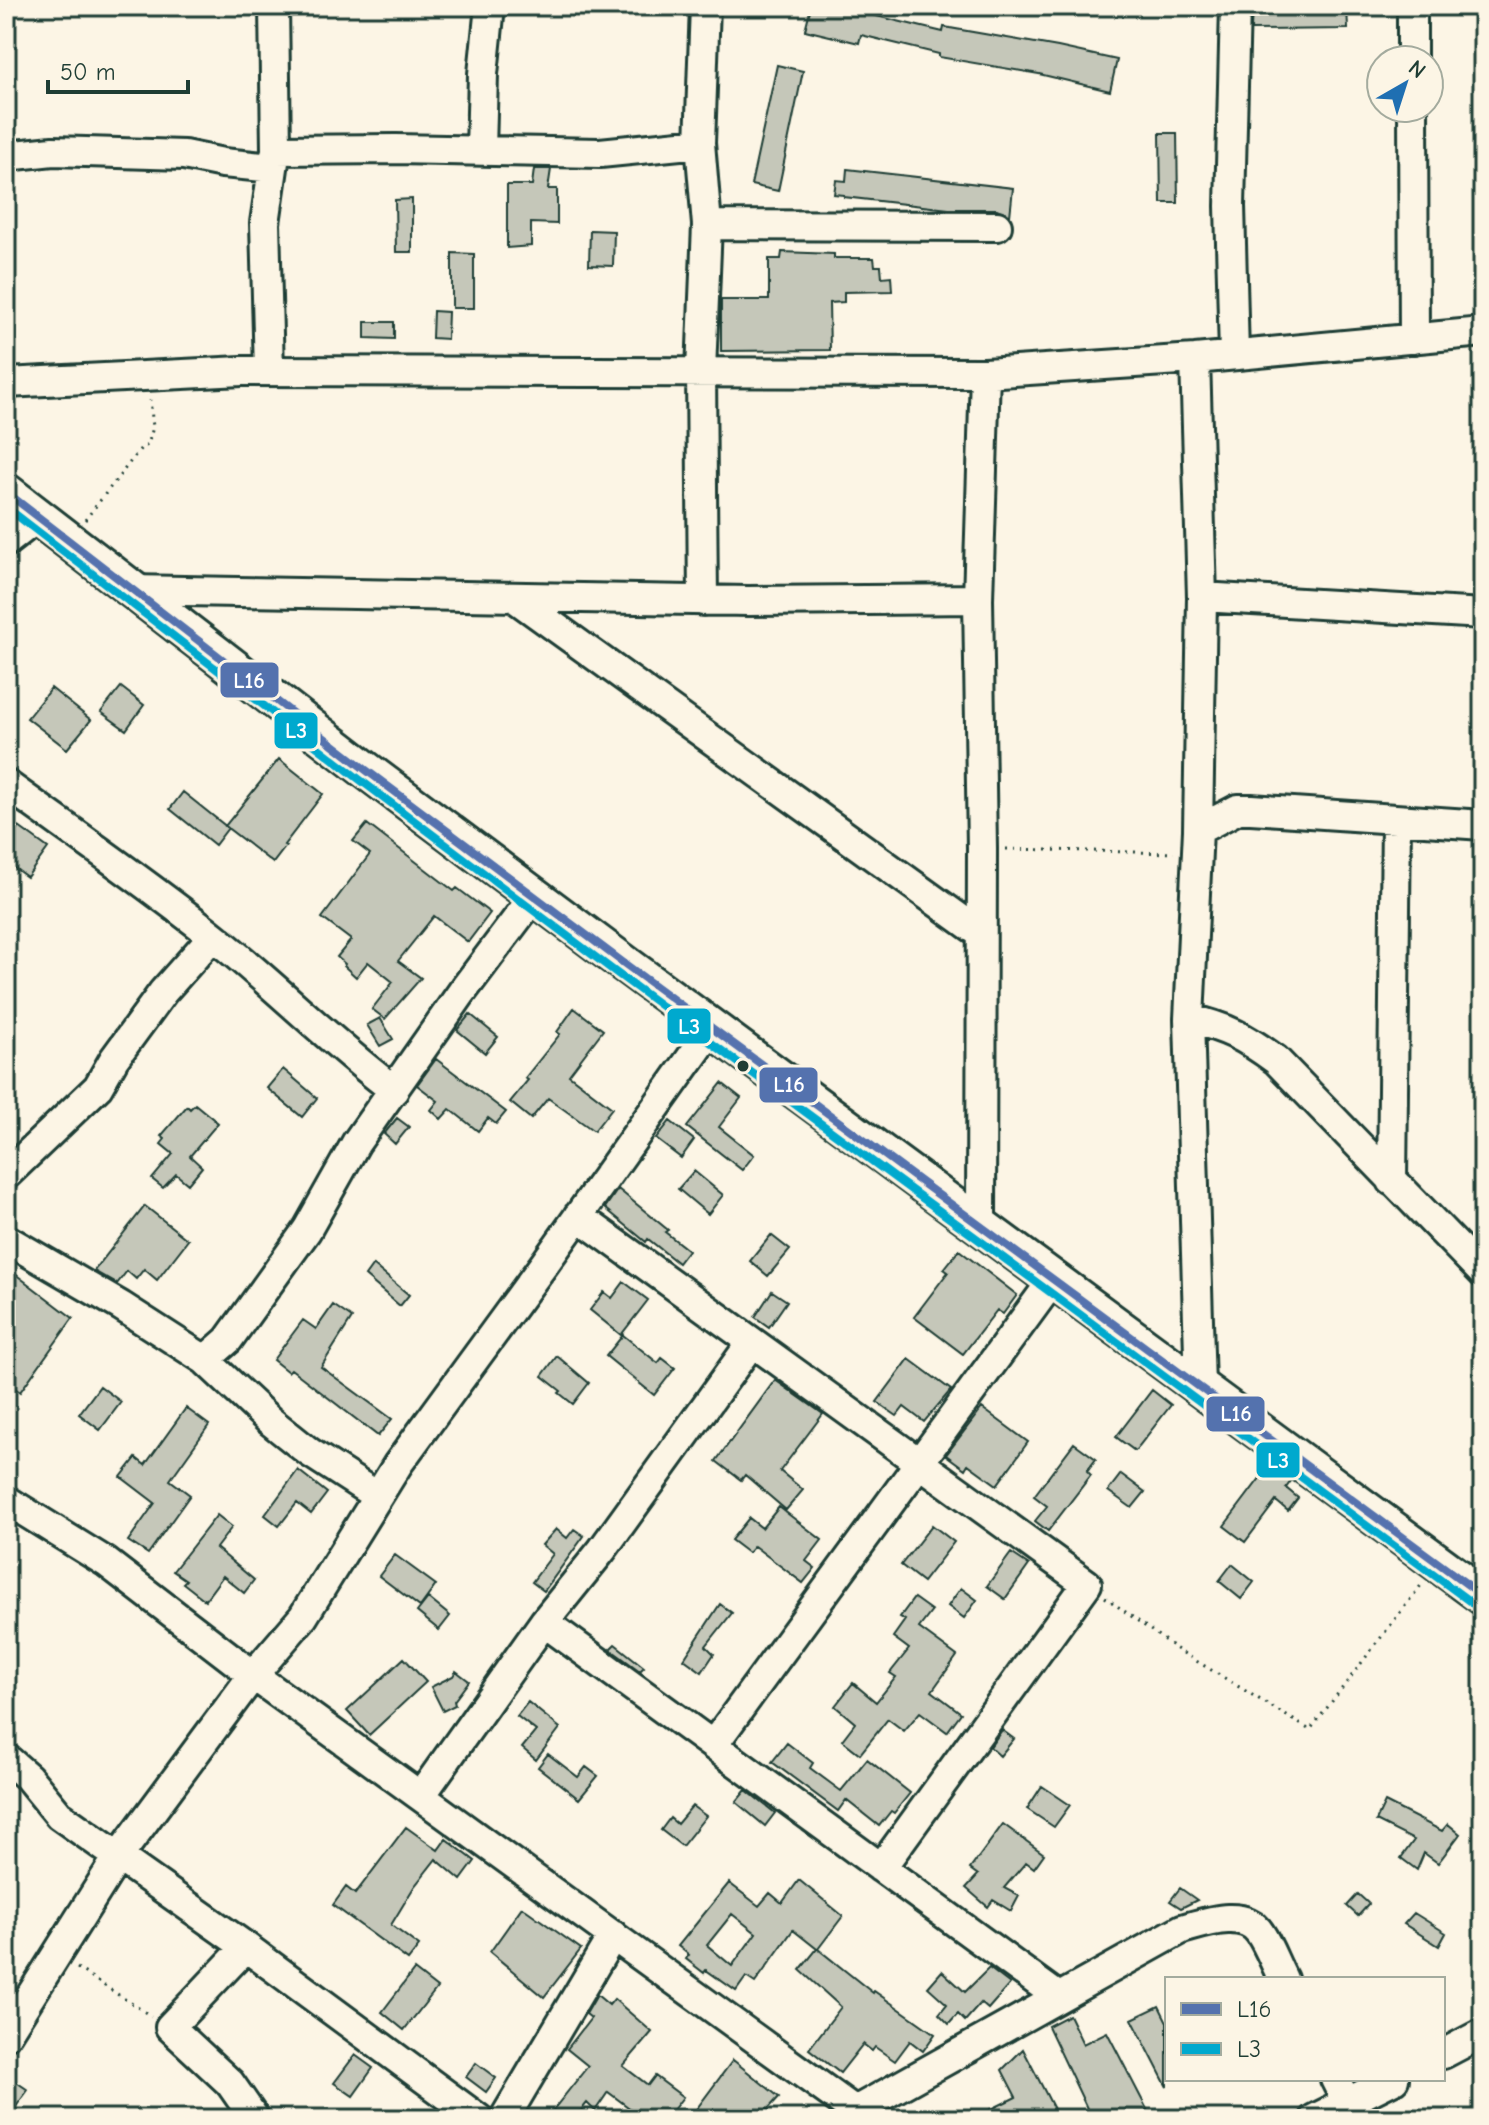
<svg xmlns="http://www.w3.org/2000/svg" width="1489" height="2125" font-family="'Comic Neue',sans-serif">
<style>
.green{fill:#dcdacc;stroke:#7e8c80;stroke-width:2}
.building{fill:#c5c7b9;stroke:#1f3d34;stroke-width:2;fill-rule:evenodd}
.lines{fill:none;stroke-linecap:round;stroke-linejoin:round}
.minor-casing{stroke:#1f3d34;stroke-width:34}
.major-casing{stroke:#1f3d34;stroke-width:42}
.path{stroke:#1f3d34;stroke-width:3;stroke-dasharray:2 6;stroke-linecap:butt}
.minor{stroke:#fcf5e5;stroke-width:28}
.major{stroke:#fcf5e5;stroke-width:36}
.bus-1-casing{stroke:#fcf5e5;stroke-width:14}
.bus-2-casing{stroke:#fcf5e5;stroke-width:14}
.bus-1{stroke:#5472ae;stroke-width:8}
.bus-2{stroke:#00a9ce;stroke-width:8}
.bus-dot{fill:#1f3d34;stroke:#fcf5e5;stroke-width:3}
.line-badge{stroke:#fcf5e5;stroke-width:3}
.badge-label{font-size:22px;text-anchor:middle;font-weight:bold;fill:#fff}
</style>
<rect width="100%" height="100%" fill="#fcf5e5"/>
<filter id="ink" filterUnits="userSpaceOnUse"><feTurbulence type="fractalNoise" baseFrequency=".0125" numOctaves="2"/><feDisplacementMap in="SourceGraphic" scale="16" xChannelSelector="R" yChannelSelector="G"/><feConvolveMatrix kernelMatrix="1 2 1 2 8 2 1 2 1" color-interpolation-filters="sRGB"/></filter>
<g filter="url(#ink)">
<path class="green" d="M986,6H1077L1076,15Z"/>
<path class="building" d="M811,6H835L943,32L944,27L1058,47L1117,60L1110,91L1039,74L939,57V54L861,35L859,43L805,30Z
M1252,6H1347L1348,29L1251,30Z
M777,65L803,71L778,191L751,185Z
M1160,133H1177L1178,203H1161Z
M534,169H551L548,189H557V224L531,223V246L507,248V185H532Z
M847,169L1013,188L1010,216L997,209H949L844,197V195L834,194L836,180L846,181Z
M412,199V252H396L395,200Z
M590,230L614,231L613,266L589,265Z
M782,252L834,254V258H874L875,266H881L882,277L891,276L892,291L844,292V302L829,303L830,350L721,351V300H769V259H781Z
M452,253L474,254V308H452Z
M433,311L448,312L447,339L432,338Z
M365,322H394V339L365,338Z
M121,687L144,705L126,730L101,712Z
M51,688L91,720L67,749L27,718Z
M279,759L323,794L284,845L286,846L273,863L225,826Z
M183,792L228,828L215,845L170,809Z
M367,824L454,891L457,888L490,913L468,942L434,916L398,961L421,978L385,1019L372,1009L393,982L368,962L356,977L344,966L345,964L337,957L351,940L322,918L370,854L353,841Z
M19,827L48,848L27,877L6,862V845Z
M574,1008L603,1030L569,1075L612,1108L594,1131L548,1098L531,1119L510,1102L528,1080L525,1078L560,1034L557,1032Z
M470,1014L498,1037L485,1053L457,1030Z
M380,1018L393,1039L380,1046L367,1025Z
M436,1059L506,1112L496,1124L488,1118L478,1131L450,1109L441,1119L431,1110L438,1101L417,1085Z
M283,1069L317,1098L302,1117L267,1088Z
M722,1083L741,1098L719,1127L754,1155L742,1170L687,1127Z
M195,1104L218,1123L190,1156L202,1167L188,1184L176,1174L163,1188L152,1179L173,1154L161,1144L165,1139L161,1136L187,1106L190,1109Z
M397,1118L409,1127L395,1144L384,1134Z
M670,1121L694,1140L681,1158L656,1139Z
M694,1171L723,1195L708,1214L678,1189Z
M618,1189L668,1230L665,1232L688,1250L678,1263L648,1239L646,1242L605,1208Z
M145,1206L188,1240L157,1280L144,1269L136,1279L127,1271L117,1284L94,1271Z
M771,1235L790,1250L768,1276L750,1261Z
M959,1250L1017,1295L1003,1314L997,1310L963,1354L914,1317L948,1272L944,1269Z
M373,1265L409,1295L400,1306L365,1276Z
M6,1267L73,1318L20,1392L6,1381Z
M624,1282L648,1300L621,1335L590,1310L604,1292L612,1298Z
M772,1291L787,1301L769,1327L755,1317Z
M333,1305L352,1318L321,1367L392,1419L378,1436L291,1369L288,1372L273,1360L303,1320L316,1329Z
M623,1335L658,1363L662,1358L675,1368L654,1395L606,1356Z
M557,1356L589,1383L573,1404L559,1393L561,1391L542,1376Z
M909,1359L951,1390L924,1422L904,1407L897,1416L877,1402Z
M775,1380L823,1414L780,1471L803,1490L786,1510L745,1475L741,1480L716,1461Z
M100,1386L121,1402L100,1430L79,1414Z
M1152,1390L1171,1405L1135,1451L1116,1437Z
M186,1408L209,1425L170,1480L190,1495L148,1554L128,1541L155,1503L121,1477L136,1458L145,1465Z
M982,1408L1028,1442L997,1485L968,1464L965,1469L946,1455Z
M1074,1443L1096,1459L1087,1471L1091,1475L1048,1531L1035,1521L1047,1506L1034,1496Z
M1270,1465L1291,1481L1286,1488L1298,1498L1288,1511L1276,1501L1245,1542L1224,1526Z
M298,1470L327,1493L311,1514L297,1503L279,1526L265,1515Z
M1121,1474L1145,1492L1132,1508L1108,1491Z
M779,1507L822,1540L806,1561L815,1568L803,1583L754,1546L748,1553L731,1540L749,1518L762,1528Z
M217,1515L232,1527L216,1548L254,1580L244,1593L223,1576L205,1600L183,1583L186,1580L173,1571Z
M932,1525L954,1542L923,1582L901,1565Z
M556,1529L567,1538L574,1529L584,1536L544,1591L532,1582L553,1554L542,1545Z
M1011,1553L1029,1565L1005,1599L987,1586Z
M395,1555L436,1585L420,1607L379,1576Z
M1232,1564L1254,1582L1241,1599L1219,1581Z
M961,1588L977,1600L964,1618L948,1606Z
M428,1598L450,1616L439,1630L417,1612Z
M914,1598L932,1611L919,1628L957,1656L932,1691L961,1713L947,1732L920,1712L904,1731L888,1719L860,1754L842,1740L855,1723L835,1706L853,1683L876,1702L896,1677L890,1673L909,1649L893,1637L905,1620L900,1617Z
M720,1604L732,1613L706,1646L714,1654L702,1672L684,1659Z
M615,1644L644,1667L640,1671L610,1649Z
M404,1658L426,1682L369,1735L347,1711Z
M456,1671L469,1681L454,1701L455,1705L443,1711L431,1687L453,1676Z
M528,1702L560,1728L536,1760L522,1748L536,1731L517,1716Z
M1002,1730L1014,1739L1000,1756L990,1747Z
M787,1743L813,1763L810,1768L841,1791L867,1759L910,1793L894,1813L891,1811L879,1826L846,1800L838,1811L772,1762Z
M548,1754L578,1777L586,1767L598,1776L579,1799L538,1767Z
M1042,1786L1070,1805L1054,1827L1027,1809Z
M746,1790L775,1813L765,1826L736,1802Z
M1385,1802L1442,1831L1448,1824L1460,1834L1438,1863L1424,1853L1417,1870L1401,1858L1414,1840L1376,1821Z
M692,1806L706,1816L682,1846L661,1830L670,1818L677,1824Z
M1003,1824L1044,1854L1034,1868L1026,1862L1004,1888L1019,1896L1011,1911L993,1900L988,1907L966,1888L978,1875L970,1869Z
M406,1827L438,1850L446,1839L475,1861L461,1880L436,1859L414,1887L391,1925L419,1946L408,1960L333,1905L346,1887L355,1894Z
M799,1880L843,1916L818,1949L873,1993L874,1991L935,2034L923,2051L910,2041L895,2061L875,2047L872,2051L863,2044L840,2073L809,2049L841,2007L800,1970L817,1949L793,1930L755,1983L746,1977L736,1991L706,1970L704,1973L686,1959L689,1955L678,1946L729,1883L759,1906L770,1893L782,1903ZM732,1914L756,1933L732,1966L707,1945Z
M1180,1888L1197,1900L1181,1908L1170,1901Z
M1358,1894L1369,1904L1358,1916L1347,1906Z
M522,1907L581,1949L544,1997L490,1952Z
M1414,1913L1446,1933L1439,1946L1404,1924Z
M989,1968L1010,1984L988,2009L981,2003L965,2021L958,2014L949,2024L939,2014L947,2004L928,1987L942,1971L965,1992Z
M414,1970L437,1988L404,2030L382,2012Z
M597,1995L609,2005L614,1999L652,2032L623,2066L648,2085L655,2076L683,2097L666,2119H644L608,2092L595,2111L587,2103L574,2119H546L588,2066L567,2049L591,2018L586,2014Z
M1159,2006L1167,2022V2087L1132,2019Z
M1069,2015L1083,2044L1107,2032L1152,2119H1092L1048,2026Z
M1023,2049L1059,2119H971L1016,2097L1002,2070Z
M355,2055L373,2068L353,2096L334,2083Z
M733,2060L779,2097L759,2119H689Z
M476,2063L496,2078L486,2092L466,2077Z
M6,2075L28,2090L15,2108L6,2102Z"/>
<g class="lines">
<defs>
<path id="minor" d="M1412,6V60
M1413,108L1414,339
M276,150L396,149L600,153L700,143
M481,150L483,74L490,6
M6,156L53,151L184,155L223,163L273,168L276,150L274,6
M707,225L997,226
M1234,355L1230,206L1235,6
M1195,359L1202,597L1198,830L1189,1019L1200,1387
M269,371L265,223L273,168
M6,383L242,371L985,373L1195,359L1483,332
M6,542L38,517
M130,590L748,601L978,599
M1202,597L1483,614
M515,598L980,933
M703,601L701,371L707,225L700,143L705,6
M6,784C75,834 145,882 213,936C275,985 330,1042 394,1090
M1198,830L1238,809H1251L1483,825
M1189,1019C1227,1027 1246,1038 1276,1060L1483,1273
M6,1175L98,1087L114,1059L163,992L213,936
M1392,1181L1396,820
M578,1216L1087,1584L881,1868
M981,1229L982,848L978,599L985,373
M6,1239L121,1306L205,1360L269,1420L309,1452L377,1496
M205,1360L228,1340L307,1230L356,1143L462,992L535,895
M6,1500L106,1562L253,1675L866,2119
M544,1622L1057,1996
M713,1745L1053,1280
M6,1758L28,1777L59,1815L246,1947L479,2119
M422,1794L544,1622L602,1550L752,1342
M246,1947L170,2027L230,2083L255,2119
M6,2035L118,1857L253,1675L303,1617L398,1464L545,1263L713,1027
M1443,2054L1483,2033
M1335,2079L1347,2103
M855,2111L1182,1929C1204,1923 1244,1908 1260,1933C1269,1946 1275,1964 1283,1979
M504,2119L613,1935
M1314,2119L1394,2079"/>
<path id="major" d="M6,492L366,770L625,964L1483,1596"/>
</defs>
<use href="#minor" class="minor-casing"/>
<use href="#major" class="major-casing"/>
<path class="path" d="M85,520L141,448L148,445L153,427L150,400
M1006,849L1174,853
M1105,1597L1175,1648L1310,1730L1422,1584
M77,1968L151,2016"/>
<use href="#minor" class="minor"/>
<use href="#major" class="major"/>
<defs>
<path id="bus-1" d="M6,492L366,770L625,964L1483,1596"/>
<path id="bus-2" d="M6,507L359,779L618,974L1476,1606"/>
</defs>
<use href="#bus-1" class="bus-1-casing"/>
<use href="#bus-2" class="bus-2-casing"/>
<use href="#bus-1" class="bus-1"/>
<use href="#bus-2" class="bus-2"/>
</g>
</g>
<circle class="bus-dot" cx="743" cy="1066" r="7"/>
<g class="line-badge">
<rect x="219" y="661" width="61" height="38" rx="8" fill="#5472ae"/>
<rect x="273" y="711" width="46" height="39" rx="8" fill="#00a9ce"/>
<rect x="666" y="1007" width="46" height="38" rx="8" fill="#00a9ce"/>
<rect x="758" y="1066" width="61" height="38" rx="8" fill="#5472ae"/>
<rect x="1205" y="1395" width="61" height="38" rx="8" fill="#5472ae"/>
<rect x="1255" y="1441" width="46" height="38" rx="8" fill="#00a9ce"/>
</g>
<g class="badge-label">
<text x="249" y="688">L16</text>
<text x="296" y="738">L3</text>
<text x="689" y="1034">L3</text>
<text x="789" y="1092">L16</text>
<text x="1236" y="1421">L16</text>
<text x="1278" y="1468">L3</text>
</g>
<rect width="1489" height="2125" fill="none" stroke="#fcf5e5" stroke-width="32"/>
<rect x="16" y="16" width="1457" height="2093" fill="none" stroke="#1f3d34" stroke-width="3" filter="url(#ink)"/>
<rect x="1165" y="1977" width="280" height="104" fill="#fcf5e5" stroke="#a4ab9e" stroke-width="2"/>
<rect x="1181" y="2003" width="40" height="12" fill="#5472ae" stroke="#a4ab9e" stroke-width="2"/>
<text x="1237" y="2017" font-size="24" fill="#1f3d34">L16</text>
<rect x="1181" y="2043" width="40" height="12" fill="#00a9ce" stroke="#a4ab9e" stroke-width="2"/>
<text x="1237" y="2057" font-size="24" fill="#1f3d34">L3</text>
<g transform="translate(1405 84) rotate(39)"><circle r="38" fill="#fcf5e5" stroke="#a4ab9e" stroke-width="2"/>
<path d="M0-6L14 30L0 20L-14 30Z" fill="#1f6fb2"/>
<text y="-12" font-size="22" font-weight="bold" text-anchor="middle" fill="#1f3d34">N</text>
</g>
<path d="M48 80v12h140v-12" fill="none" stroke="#1f3d34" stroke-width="4"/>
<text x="60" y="80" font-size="24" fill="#1f3d34" stroke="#fcf5e5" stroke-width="6" paint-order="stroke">50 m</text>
</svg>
